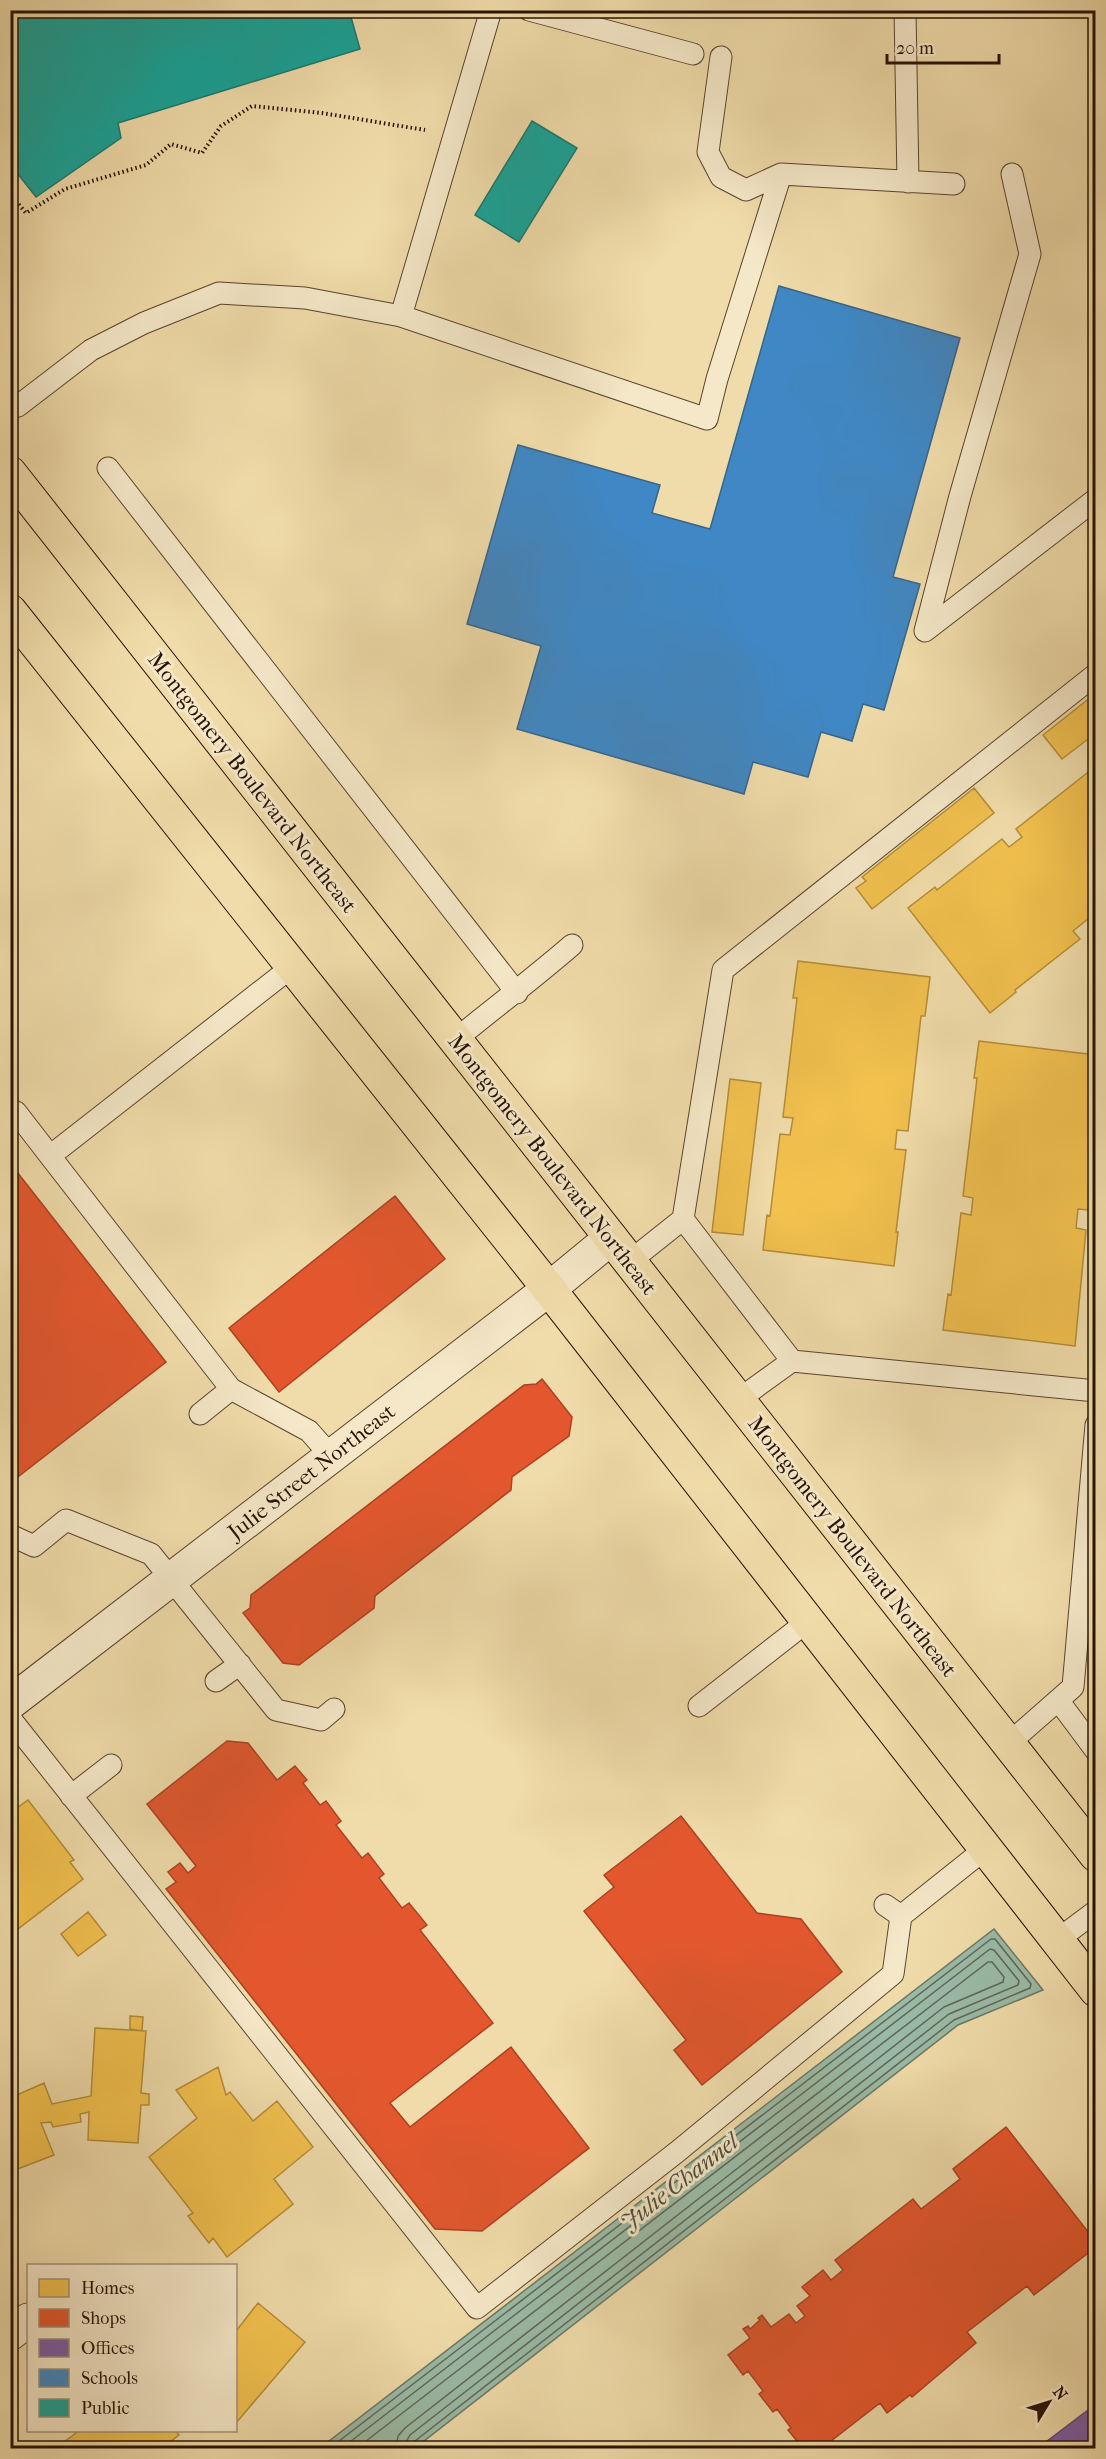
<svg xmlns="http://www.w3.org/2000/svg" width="1106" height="2459" font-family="'IM FELL French Canon',serif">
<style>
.water{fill:#9abca8;stroke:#6c7867;stroke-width:1.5}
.homes{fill:#f2c14e;stroke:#b58c38;stroke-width:1.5}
.shops{fill:#e4572e;stroke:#ab4222;stroke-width:1.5}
.offices{fill:#7b5ea7;stroke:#624776;stroke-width:1.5}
.schools{fill:#3f88c5;stroke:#38658b;stroke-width:1.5}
.public{fill:#17a398;stroke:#1c786c;stroke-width:1.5}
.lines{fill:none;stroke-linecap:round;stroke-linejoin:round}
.shore{stroke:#606756;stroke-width:1.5}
.service-casing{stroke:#59442e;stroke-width:23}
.minor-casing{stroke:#59442e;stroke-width:35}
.primary-casing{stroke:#271205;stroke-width:35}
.path{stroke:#271205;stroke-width:4;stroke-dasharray:1.5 3;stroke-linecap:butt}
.service{stroke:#f5e8c8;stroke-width:21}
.minor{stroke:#f5e8c8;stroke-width:33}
.primary{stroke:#f0dcaa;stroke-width:33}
.labels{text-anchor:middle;stroke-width:6;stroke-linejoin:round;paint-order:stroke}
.street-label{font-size:22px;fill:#271205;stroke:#f5e8c8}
.water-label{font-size:24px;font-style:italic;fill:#4f4e3e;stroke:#f5e8c8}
</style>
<rect width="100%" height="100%" fill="#f0dcaa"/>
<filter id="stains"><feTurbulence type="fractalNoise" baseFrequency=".00333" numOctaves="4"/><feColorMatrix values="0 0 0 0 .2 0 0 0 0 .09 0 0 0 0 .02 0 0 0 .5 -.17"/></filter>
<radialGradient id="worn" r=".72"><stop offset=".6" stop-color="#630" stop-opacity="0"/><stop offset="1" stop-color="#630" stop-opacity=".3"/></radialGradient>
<path class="water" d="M994,1929L1043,1990L958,2025L415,2448H320Z"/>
<path class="homes" d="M1096,693V733L1062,759L1043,735Z
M1096,766V927L1088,919L1073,931L1080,939L1015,990L1016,992L990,1013L908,908L935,887L937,890L1002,839L1009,847L1022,837L1016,829Z
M974,788L994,813L872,909L856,888L866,881L862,877Z
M798,961L930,977L925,1016H921L908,1131L897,1130L895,1149L906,1150L896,1232H898L894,1266L763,1250L767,1215L770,1216L780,1134L790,1135L793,1118L783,1117L797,998H793Z
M979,1041L1096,1055V1151L1088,1210L1078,1209L1076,1228L1086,1230L1075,1346L943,1330L948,1294L951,1295L961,1213L971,1215L973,1198L963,1196L977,1078H974Z
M730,1079L761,1083L743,1235L712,1232Z
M28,1800L74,1860L70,1862L83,1879L14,1932L10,1929V1813Z
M88,1912L106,1935L78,1956L61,1934Z
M130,2016L143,2017L142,2031L130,2029Z
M95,2028L146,2031L141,2093L149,2094V2105H141L138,2143L88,2140L89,2112L80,2114L81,2122L53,2127L51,2122L41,2123L54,2155L15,2170L10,2159V2098L44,2083L52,2104L91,2096Z
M218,2067L226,2095L230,2092L253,2121L277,2101L313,2147L274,2179L293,2204L227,2257L213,2238L209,2243L188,2216L193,2213L149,2157L197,2118L176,2090Z
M258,2303L305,2342L236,2423V2331Z
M80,2430H175L179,2435L162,2448H56Z"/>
<path class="shops" d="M10,1163L166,1362L10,1483Z
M395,1196L445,1259L279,1392L229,1328Z
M542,1379L572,1417L569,1436L512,1477L511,1490L375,1596L374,1608L299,1665L283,1663L243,1613L250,1608L251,1595L524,1385L536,1384Z
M227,1741L248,1743L277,1780L295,1766L307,1780L303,1783L320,1805L326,1801L341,1821L336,1825L362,1858L368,1853L384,1874L379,1878L402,1908L409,1903L427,1925L420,1930L493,2023L390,2103L410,2127L511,2047L589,2148L482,2231L435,2229L166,1889L176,1882L168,1872L180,1863L188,1873L196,1866L147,1804Z
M681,1816L757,1913L801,1919L842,1972L702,2085L674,2050L686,2040L584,1911L614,1887L604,1875Z
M1006,2127L1096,2242V2247L1034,2295L1027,2286L967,2332L976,2343L912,2397L910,2395L887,2413L880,2403L822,2448H809L805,2443L801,2446L788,2430L791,2428L777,2409L773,2412L759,2394L763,2391L748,2371L743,2375L728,2355L750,2338L743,2329L748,2326L750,2329L760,2320L758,2318L762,2315L771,2327L789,2314L796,2323L805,2316L797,2306L810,2296L802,2287L823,2270L831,2280L843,2270L835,2260L913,2199L921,2209L960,2179L953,2169Z"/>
<path class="offices" d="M1096,2404V2448H1038Z"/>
<path class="schools" d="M779,286L960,338L893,577L920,584L884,710L863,704L852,741L821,732L808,777L753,762L744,794L517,729L541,646L467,624L518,445L660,485L652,513L710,529Z"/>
<path class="public" d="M10,10H349L360,49L118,123L121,138L36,197L10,164Z
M532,121L577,148L519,242L475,215Z"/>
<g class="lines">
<path class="shore" d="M330,2448L991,1939H995L1031,1984L1030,1988L954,2020L415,2441L412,2448
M342,2448L990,1949L994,1950L1019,1981L1018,1985L949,2014L410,2435L406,2442L405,2448
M357,2448L988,1962H992L1004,1977L1003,1982L944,2007L405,2428L398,2436L396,2448"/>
<defs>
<path id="service" d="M529,10L693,54
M905,10L908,182
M721,57L708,152L721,177L746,190L781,174
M1012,174L1030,254L960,496L925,631L1096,499
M401,316L491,10
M10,408L18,406L91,350L144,323L219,293L305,298L401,316L707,419L717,379L781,174L954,184
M108,468L517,993
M455,1040C494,1008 534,978 572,945
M16,1112L50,1156L293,966
M50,1156L231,1389L309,1431L331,1456
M683,1219L792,1361
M629,1262L683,1219L723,970L1096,674
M738,1400L792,1361L1096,1391
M200,1414L231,1389
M10,1535L34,1546L66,1520L151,1554L276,1710L321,1720L334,1709
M216,1681L240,1664
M1058,1700L1096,1751
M699,1706L808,1621
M10,1718L477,2308L677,2152L893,1974L901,1916
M1008,1744L1073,1687L1096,1425
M71,1796L111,1765
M885,1905L901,1916L985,1849
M1056,1941L1096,1911"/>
<path id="minor" d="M10,1703L549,1289L611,1238
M10,2334L28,2320"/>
<path id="primary" d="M10,473L1096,1855
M10,611L549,1289L1096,1990"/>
</defs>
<use href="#service" class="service-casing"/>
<use href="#minor" class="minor-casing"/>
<use href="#primary" class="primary-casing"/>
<path class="path" d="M10,194L26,213L65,189L146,165L171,144L202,153L221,126L252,106L322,113L425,130"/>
<use href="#service" class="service"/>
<use href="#minor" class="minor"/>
<use href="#primary" class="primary"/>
</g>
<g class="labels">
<g class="street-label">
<text transform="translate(253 782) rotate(52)" y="8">Montgomery Boulevard Northeast</text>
<text transform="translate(553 1164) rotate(52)" y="8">Montgomery Boulevard Northeast</text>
<text transform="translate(311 1471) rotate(-38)" y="8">Julie Street Northeast</text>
<text transform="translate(853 1546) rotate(52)" y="8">Montgomery Boulevard Northeast</text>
</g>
<g class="water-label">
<text transform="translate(679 2182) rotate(-38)" y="8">Julie Channel</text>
</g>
</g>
<rect width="1106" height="2459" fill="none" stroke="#f0dcaa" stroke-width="36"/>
<rect x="12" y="12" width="1082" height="2435" fill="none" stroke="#271205" stroke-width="3"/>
<rect x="18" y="18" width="1070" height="2423" fill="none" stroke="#271205" stroke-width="1.5"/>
<rect x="27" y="2264" width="210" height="168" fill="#f5e8c8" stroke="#a3927a" stroke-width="1.5"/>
<rect x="39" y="2279" width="30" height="18" fill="#f2c14e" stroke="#a3927a" stroke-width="1.5"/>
<text x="81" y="2294" font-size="18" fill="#271205">Homes</text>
<rect x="39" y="2309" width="30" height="18" fill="#e4572e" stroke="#a3927a" stroke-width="1.5"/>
<text x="81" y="2324" font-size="18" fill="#271205">Shops</text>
<rect x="39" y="2339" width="30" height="18" fill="#7b5ea7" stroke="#a3927a" stroke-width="1.5"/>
<text x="81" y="2354" font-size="18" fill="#271205">Offices</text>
<rect x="39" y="2369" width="30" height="18" fill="#3f88c5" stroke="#a3927a" stroke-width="1.5"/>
<text x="81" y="2384" font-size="18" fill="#271205">Schools</text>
<rect x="39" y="2399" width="30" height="18" fill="#17a398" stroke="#a3927a" stroke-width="1.5"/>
<text x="81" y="2414" font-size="18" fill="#271205">Public</text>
<g transform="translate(1049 2402) rotate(52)" stroke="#f5e8c8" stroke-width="4.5" paint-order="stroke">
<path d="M0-4.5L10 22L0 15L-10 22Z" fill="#271205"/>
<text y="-9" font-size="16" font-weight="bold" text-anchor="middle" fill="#271205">N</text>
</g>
<path d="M887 54v9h112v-9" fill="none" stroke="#271205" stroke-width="3"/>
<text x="896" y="54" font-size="18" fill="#271205" stroke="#f5e8c8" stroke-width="4.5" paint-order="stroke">20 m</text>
<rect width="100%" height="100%" filter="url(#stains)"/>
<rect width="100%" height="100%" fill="url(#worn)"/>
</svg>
